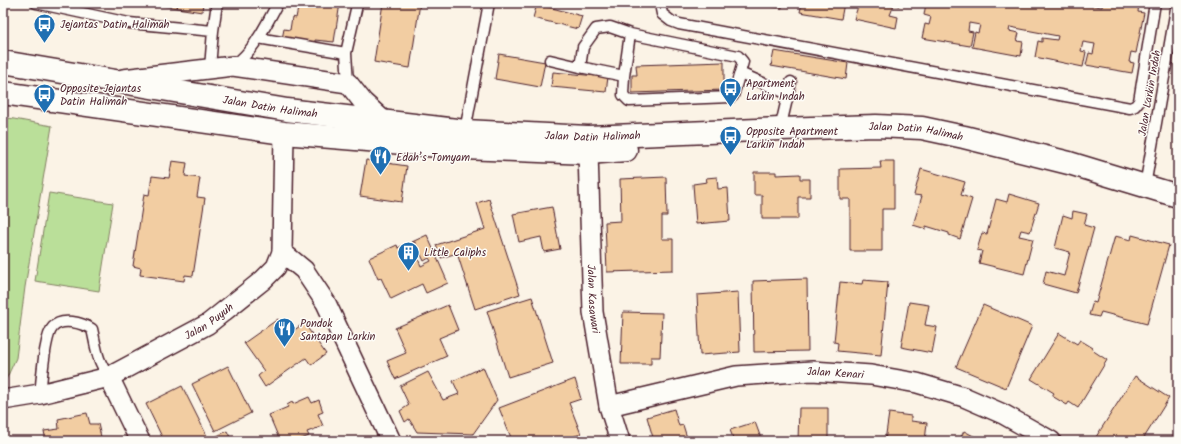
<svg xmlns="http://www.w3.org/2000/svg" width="1181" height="444" font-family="Kalam,sans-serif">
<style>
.green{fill:#badf99;stroke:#827f62}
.building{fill:#f2cda2;stroke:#4a1f2b}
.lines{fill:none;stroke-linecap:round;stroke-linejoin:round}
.lane-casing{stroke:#4a1f2b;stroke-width:13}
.street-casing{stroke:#4a1f2b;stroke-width:22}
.primary-casing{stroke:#4a1f2b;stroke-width:25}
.lane{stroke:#fdfcf7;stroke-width:10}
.street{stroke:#fdfcf7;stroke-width:19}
.primary{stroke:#fdfcf7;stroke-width:22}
.labels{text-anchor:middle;stroke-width:3;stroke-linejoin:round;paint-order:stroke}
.poi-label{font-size:11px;fill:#4a1f2b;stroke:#fdfcf7;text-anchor:start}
.street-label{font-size:11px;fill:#4a1f2b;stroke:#fdfcf7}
</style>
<rect width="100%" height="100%" fill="#fbf3e6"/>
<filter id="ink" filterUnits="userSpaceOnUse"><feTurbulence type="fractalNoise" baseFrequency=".025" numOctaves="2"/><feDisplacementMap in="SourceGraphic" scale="8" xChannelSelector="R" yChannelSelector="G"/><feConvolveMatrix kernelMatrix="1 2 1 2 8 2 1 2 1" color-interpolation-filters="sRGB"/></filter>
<g filter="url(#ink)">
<path class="green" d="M3,117L52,126L25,287L16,358L4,384H3Z
M49,193L113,203L99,291L35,281Z"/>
<path class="building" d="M153,3H178L177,8L153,4Z
M178,3H203L202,12L177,8Z
M299,3H340L334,42L315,40V44L282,39L284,29L290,30L292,17L296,18Z
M383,3H420L410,68L374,62Z
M747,3H783L782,8Z
M802,3H844L841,19L800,12Z
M859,3H900L899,6L894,5L890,15L898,17L896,28L854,19Z
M926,3H1089L1088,5L1102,7L1103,3H1144L1143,4L1139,3L1138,12L1144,13L1136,53L1131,52L1129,62L1134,63L1132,73L1086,65L1089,53L1093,54L1095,44L1083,42L1081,51L1086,52L1083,67L1035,57L1038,41L1042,42V38L1057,40L1058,36L1010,27L1009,31L1019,33L1017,41L1023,42L1021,56L972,47L975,32L978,33L980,25L969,23L968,31L973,32L970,46L922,38L925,24L929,25L931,17L924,15Z
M537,4L582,16L578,29L533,18Z
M774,51L848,63L846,79L771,66Z
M499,54L545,62L540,87L495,79Z
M724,62V90L632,93V75H637L636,65Z
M553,72L608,77L606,92L551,87Z
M366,160L407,166L402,202L360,196Z
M172,161L187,163L185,176L200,178L197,197L205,198L193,276L185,275L184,281L140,275L141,268L133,266L144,194L149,195L152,176L169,178Z
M880,161H894V209H882V251H850V199H840V169L881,168Z
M921,169L965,182L961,195L972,199L960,239L949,235V233L926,226V229L913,225L922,196L914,195Z
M754,172H776V175L800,174V179H810V197H798V219H762V195H754Z
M666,177L667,216H662V239H673V270L607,272L605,222L621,221L620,179Z
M717,177L718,189L728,188L730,221L696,224L693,184L707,182L706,178Z
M1009,194L1039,203L1030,232L1021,230L1019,236L1033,239L1024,274L979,263L982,251L977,250L982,233L987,234L996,199L1007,202Z
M489,199L520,294L475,309L457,253L441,258L436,245L485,229L477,203Z
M552,207L560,249L544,252L541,237L519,242L513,214Z
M1073,211L1087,214L1084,225L1094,228L1076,293L1043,284L1046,271L1064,276L1070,252L1055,248L1063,215L1072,218Z
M427,235L448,283L426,293L422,284L391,299L381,278L378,279L369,258L397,245L398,248L406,244L409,251L414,249L421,266L431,261L429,258L424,261L415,242L413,243L412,242Z
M1132,235L1169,245L1147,324L1101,312L1099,317L1089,315L1093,302L1096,303L1115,236L1131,240Z
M807,279L808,351L754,352L753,281Z
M863,280L888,282L881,355L837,351L838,343L834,342L840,282L862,284Z
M738,292L740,352L700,355L697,295Z
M532,297L553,363L508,377L487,311Z
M909,302L929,305L925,325L937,327L932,353L901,347Z
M448,305L458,330L439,338L447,356L395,379L387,361L406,353L395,328Z
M983,305L1032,326L1006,388L956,367Z
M623,312L662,313L660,357H651V364H621Z
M278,319L289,334L304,323L326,354L311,365L306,358L265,387L258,376L264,371L244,343Z
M1059,333L1077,344L1080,340L1093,348L1092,350L1107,360L1078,408L1069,402L1067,405L1052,396L1054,393L1031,379Z
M228,366L251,413L215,431L192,384Z
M483,367L497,400L473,434L417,432L409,419L405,422L400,411L409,405L400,386L428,372L443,400L459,394L453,381Z
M1135,376L1169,398L1142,441H1095L1094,440Z
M575,379L581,399L569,403L581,434L560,441H508L512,440L499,408Z
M182,386L207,436L197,441H164L146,404Z
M309,397L312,403L319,400L323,412L318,414L323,426L307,432L309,436L296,441H280L269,415L288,407L287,405L292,402L293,404Z
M799,408H828V441H798Z
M674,409L679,426L683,425L688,441H654L647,417Z
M87,413L90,424H98L102,441H46L44,431L59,429L58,419Z
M889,413L911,416V421L927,423L925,441H885Z
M755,422L762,441H725L733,438L730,430Z
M227,431L232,441H207Z
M964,431L983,441H959Z"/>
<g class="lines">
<defs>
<path id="lane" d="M36,3L129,23L213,31
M663,3L661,9L662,14L671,21L679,24L1130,108L1135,106L1139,101L1155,3
M630,34L738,56L743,62L733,96L731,97L629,101L623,95L624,76Z
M258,38L346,53
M550,60L580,67L583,47L596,29L610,27L630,34
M233,66C255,50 265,26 278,3
M580,67L624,76
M210,68L213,31L217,3
M740,73L788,94
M348,83L346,53L357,5L356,3
M780,129L791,82
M465,131L489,3
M1145,186L1177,3
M40,394C42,380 44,336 53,327C62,317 82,323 92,329C97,350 96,358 109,377"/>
<g id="street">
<path d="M123,79L233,66L348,83L363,102L385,122"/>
<path id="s1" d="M588,153L593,312L609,406L620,441"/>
<path d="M282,252L304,270L326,303L391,441"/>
<path d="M109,377L140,441"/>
<path id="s2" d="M3,400L40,394L109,377L208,324L263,280L276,267L282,252L284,133"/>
<path id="s3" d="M609,406L736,376L812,371L871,375L917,383L964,397L1003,414L1051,441"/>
</g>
<g id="primary">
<path id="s4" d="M3,62L287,110L465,131L588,137L780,129L876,126L922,128L964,137L1069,163L1178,196"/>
<path d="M3,93L284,133L463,148L588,153L626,150"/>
</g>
</defs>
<use href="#lane" class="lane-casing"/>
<use href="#street" class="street-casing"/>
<use href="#primary" class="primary-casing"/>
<use href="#lane" class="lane"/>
<use href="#street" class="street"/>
<use href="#primary" class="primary"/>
</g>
</g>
<defs>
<symbol id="bus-pin" viewBox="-11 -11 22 30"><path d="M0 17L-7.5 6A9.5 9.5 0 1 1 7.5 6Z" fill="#1f6fb2" stroke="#fdfcf7"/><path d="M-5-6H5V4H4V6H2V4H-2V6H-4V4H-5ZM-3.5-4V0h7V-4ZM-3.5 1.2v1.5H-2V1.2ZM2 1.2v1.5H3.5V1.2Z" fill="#fff"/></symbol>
<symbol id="restaurant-pin" viewBox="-11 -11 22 30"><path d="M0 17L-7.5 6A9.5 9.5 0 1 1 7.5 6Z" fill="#1f6fb2" stroke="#fdfcf7"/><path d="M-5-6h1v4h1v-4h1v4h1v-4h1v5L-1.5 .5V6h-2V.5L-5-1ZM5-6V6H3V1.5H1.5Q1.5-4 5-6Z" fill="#fff"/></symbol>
<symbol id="building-pin" viewBox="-11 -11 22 30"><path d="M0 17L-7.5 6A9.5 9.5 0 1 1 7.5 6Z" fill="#1f6fb2" stroke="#fdfcf7"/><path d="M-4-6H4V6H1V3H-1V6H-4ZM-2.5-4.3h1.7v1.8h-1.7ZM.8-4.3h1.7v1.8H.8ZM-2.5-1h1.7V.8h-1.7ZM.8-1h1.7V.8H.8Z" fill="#fff"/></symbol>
</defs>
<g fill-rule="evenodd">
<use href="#bus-pin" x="32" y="12" width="25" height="34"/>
<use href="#bus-pin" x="718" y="76" width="25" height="34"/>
<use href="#bus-pin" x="32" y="82" width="25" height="34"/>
<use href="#bus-pin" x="718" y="124" width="25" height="34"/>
<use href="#restaurant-pin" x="368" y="144" width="25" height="34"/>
<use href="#building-pin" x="396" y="240" width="25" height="34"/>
<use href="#restaurant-pin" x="272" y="316" width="25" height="34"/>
</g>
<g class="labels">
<g class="poi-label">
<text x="60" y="28">Jejantas Datin Halimah</text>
<text x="746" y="87">Apartment<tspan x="746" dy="13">Larkin Indah</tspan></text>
<text x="60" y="92">Opposite Jejantas<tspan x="60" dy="13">Datin Halimah</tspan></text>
<text x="746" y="135">Opposite Apartment<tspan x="746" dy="13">Larkin Indah</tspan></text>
<text x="396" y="161">Edah’s Tomyam</text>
<text x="424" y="256">Little Caliphs</text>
<text x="300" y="327">Pondok<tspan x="300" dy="13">Santapan Larkin</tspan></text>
</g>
<g class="street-label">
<text transform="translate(1149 93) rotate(-80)" y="4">Jalan Larkin Indah</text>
<text dy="4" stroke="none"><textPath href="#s4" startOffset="271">Jalan Datin Halimah</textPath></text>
<text dy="4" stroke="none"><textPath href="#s4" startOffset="919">Jalan Datin Halimah</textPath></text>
<text dy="4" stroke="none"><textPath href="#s4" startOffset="595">Jalan Datin Halimah</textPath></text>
<text dy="4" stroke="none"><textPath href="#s1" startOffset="146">Jalan Kasawari</textPath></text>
<text dy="4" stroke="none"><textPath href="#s2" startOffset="223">Jalan Puyuh</textPath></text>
<text dy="4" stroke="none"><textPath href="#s3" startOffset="230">Jalan Kenari</textPath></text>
</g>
</g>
<rect width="1181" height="444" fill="none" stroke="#fdfcf7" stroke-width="16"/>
<rect x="8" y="8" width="1165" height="428" fill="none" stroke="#4a1f2b" stroke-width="1.5" filter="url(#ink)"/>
</svg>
